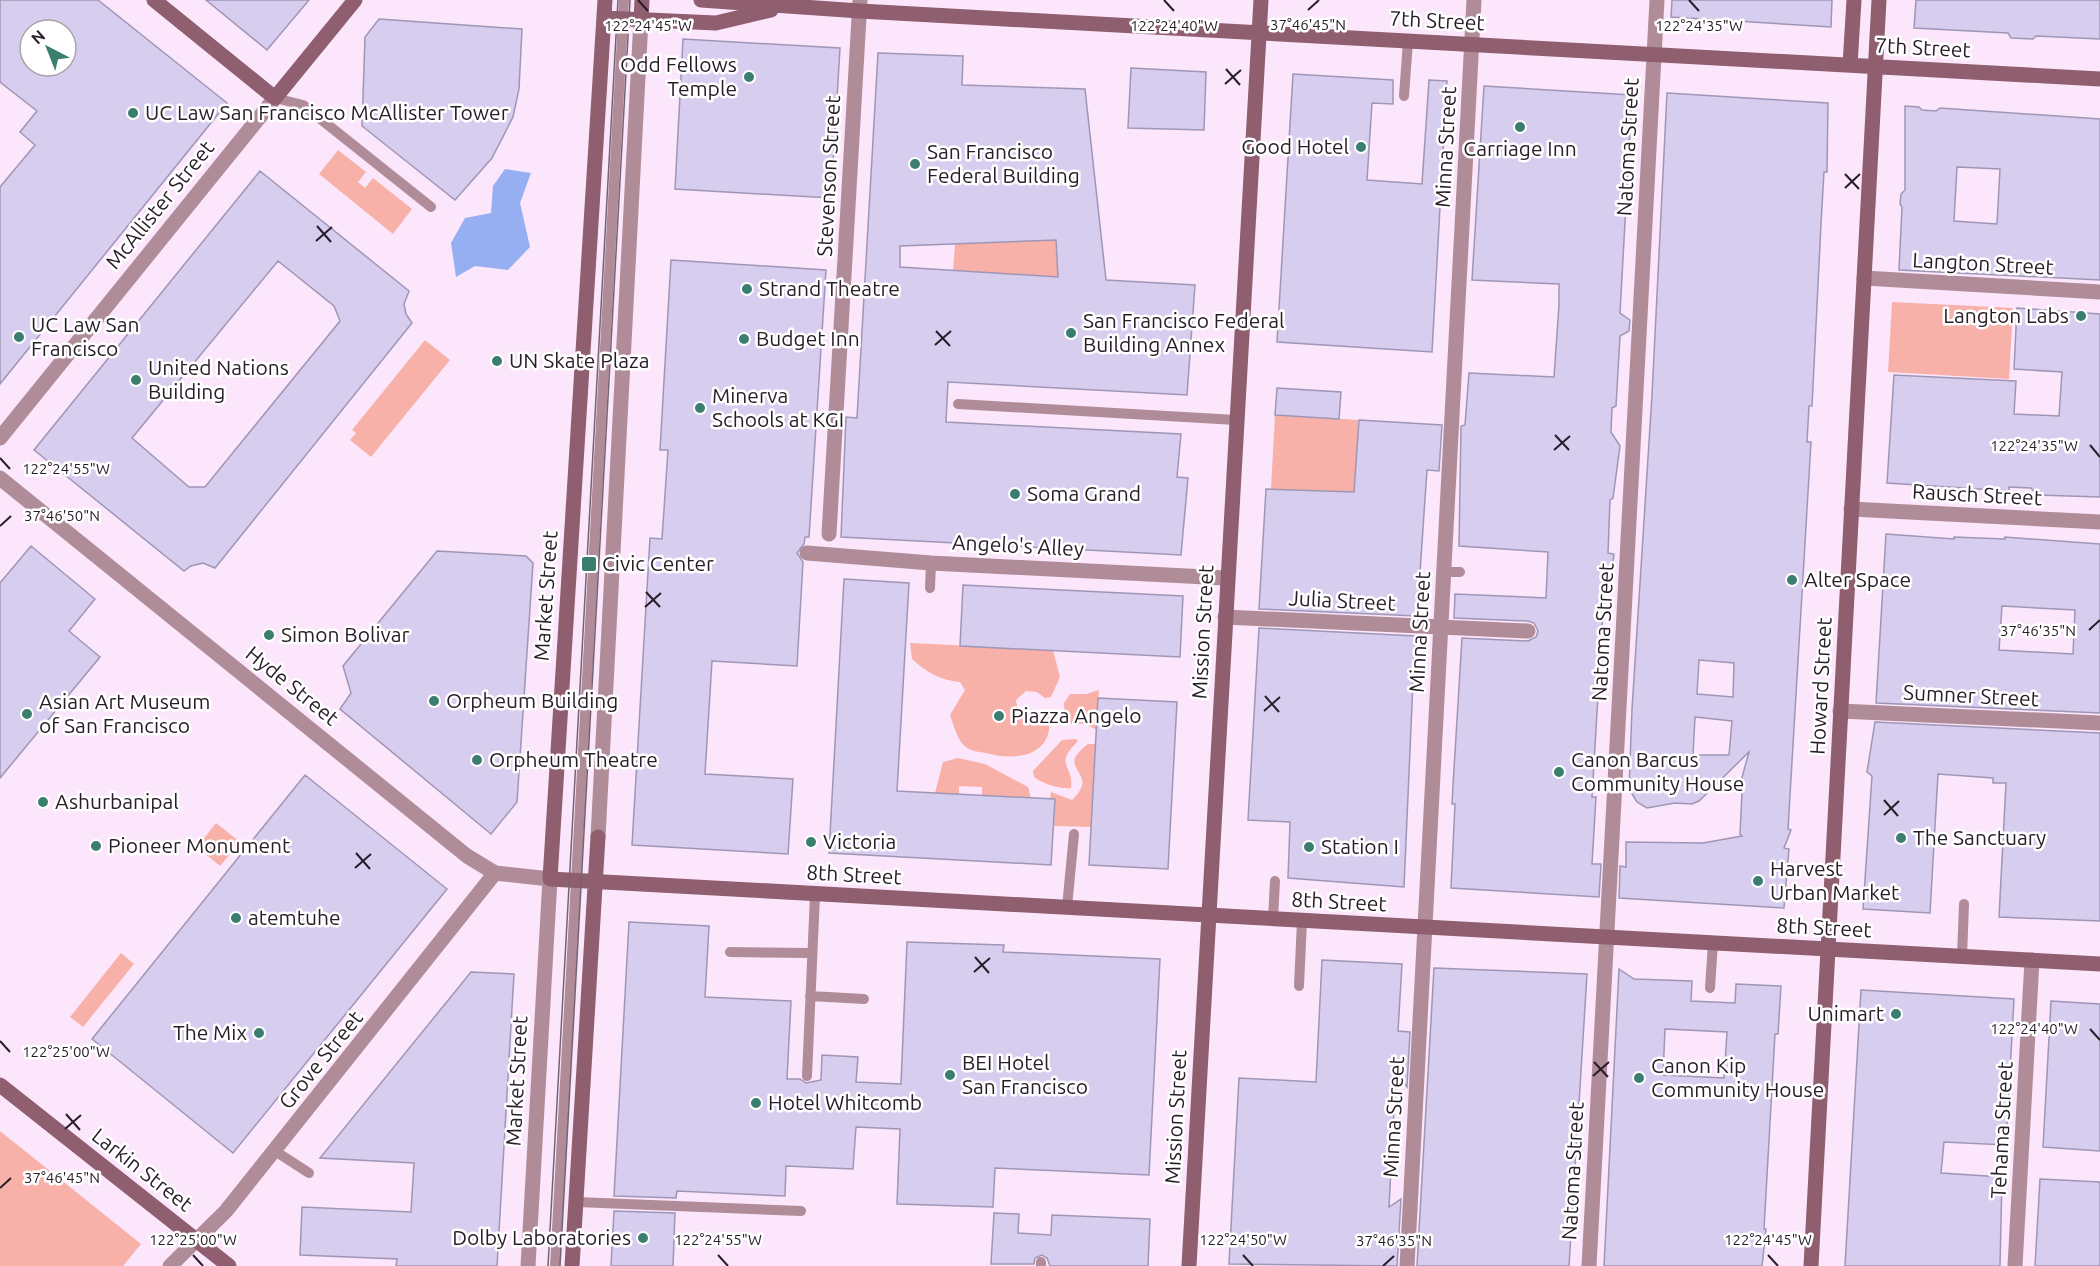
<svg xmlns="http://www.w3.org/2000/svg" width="2100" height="1266" font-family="Ubuntu,sans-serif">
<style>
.green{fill:#f8b1a9}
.water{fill:#95aff2}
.building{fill:#d6cdef;stroke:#9f96b6;stroke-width:1.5;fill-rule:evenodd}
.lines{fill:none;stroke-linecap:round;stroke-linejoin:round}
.service{stroke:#b08c98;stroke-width:10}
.minor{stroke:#b08c98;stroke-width:15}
.tertiary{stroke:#b08c98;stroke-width:15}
.secondary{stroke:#8f5e6f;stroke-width:15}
.tram{stroke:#736473;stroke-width:1.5}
.ticks{fill:none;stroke:#271d27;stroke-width:2}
.poi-dot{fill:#3b7d6f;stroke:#fff;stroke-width:2}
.labels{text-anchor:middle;stroke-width:5;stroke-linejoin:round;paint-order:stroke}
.street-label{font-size:21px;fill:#271d27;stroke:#fff}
.poi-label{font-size:21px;fill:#271d27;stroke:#fff;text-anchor:start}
.ticks-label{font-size:15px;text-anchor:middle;fill:#271d27;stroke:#fff;stroke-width:5;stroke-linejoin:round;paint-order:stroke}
</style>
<rect width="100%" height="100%" fill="#fce6fc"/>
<path class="green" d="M338,150L366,172L358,182L365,188L373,178L412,209L393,234L319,174Z
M1056,240L1058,277L953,271L955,244Z
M1892,302L2013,308L2009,379L1888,372Z
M425,340L450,360L371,457L350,440L356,433L352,430Z
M1275,415L1359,420L1354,492L1271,489Z
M910,643L1053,650L1060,677L1051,697L1045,698L1037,692L1026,691L1016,700L1018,712L1026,719H1039L1048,710C1057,752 1024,762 990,754C983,752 973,752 967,748C957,741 954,726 950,715L965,690L960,682C940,680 926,672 912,659Z
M1099,690L1097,730L1085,724L1065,723L1064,703L1070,694H1086Z
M1076,739L1078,741C1053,766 1074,764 1071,788C1062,790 1041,783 1034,777L1033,771L1062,740Z
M1088,744H1096L1091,827L1054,826L1055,799H1050L1051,792L1072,800C1096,777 1070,772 1075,758C1077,753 1084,747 1088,744Z
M958,758L985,764L1028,787L1031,798L982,795V787L959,786V794L935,793L943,762Z
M216,823L240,842L220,866L197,847Z
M121,953L134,964L83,1027L70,1017Z
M0,1131L141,1244L123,1266H0Z"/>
<path class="water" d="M505,169L531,173L520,203L530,247L508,270L475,266L456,277L451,243L465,218L491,213L493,186Z"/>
<path class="building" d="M0,0H98L227,103L0,384V187L35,145L20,132L37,111L0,82ZM30,30H66V66H30Z
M206,0H309L267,50Z
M1672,0H1832L1831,27L1671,17Z
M1916,0H2100V39L2036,36L2033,39L2011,38L2008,33L1914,28Z
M379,19L522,29L519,89L513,117L492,158L455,200L362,126L365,37Z
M683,39L840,48L831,198L675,189Z
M878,53L963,56L962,85L1085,89L1106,280L1195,285L1187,395L948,382L946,422L1181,434L1177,477L1188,478L1181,555L841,537L846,417L857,418ZM1056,240L1058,277L900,267V246Z
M1131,68L1206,72L1204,130L1128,128Z
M1293,74L1393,80V104L1372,103L1367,180L1422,184L1429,80L1447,81L1432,352L1277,342Z
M1484,86L1632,95L1620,313L1630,320L1629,331L1620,336L1616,406L1612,408L1611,432L1620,446L1613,498L1610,500L1608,553L1614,554L1611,579L1605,578L1592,797H1596L1592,864H1601L1599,897L1451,888L1455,804H1452L1453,785L1462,638L1528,641L1536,637L1538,631L1534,623L1528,621L1454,618L1455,594L1546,598L1548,552L1459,546L1461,426L1465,425L1469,373L1554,377L1559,305V284L1472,280Z
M1667,93L1828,103L1827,172H1824L1821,224L1812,406H1809L1807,442H1811L1788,829L1791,830L1784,848L1789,849L1784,908L1619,898L1620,866L1626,867V842L1703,843L1742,836L1740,834L1742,792H1738L1749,752L1699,801L1692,804L1675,803L1647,808L1637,802L1629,789L1632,709L1652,395ZM1699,660L1734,663L1733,697L1697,694ZM1695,717L1732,721L1729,755H1693Z
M1905,106L1919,107L1922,110L1936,111L1940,108L2100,119V280L1899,270L1902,207L1900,204L1901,194L1905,190ZM1957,167L2000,169L1997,224L1954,221Z
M260,171L409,291L404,304L406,314L412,323L215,568L203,563L191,566L184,571L34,450ZM278,261L334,306L340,321L205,487H189L132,438Z
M671,260L826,270L809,537H805L804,544L797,553L803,562L797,666L712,661L705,774L793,779L788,854L632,845L650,538L662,539L668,450H660Z
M2017,308L2100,314V497L2037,495L2031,488L2009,487V491L1887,483L1894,375L2016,381L2014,414L2059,416L2062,372L2014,369Z
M1277,388L1341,392L1339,419L1275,415Z
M1359,420L1442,425L1439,471L1427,470L1417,616L1259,609L1266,489L1354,492Z
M1886,534L1954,539V537L2005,539V537L2100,544V713L1876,703ZM2002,606L2075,610L2073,654L1999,650Z
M31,546L95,599L69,631L100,657L0,778V583Z
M437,551L526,556L533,563L517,802L491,834L340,709L351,693L343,666Z
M844,579L909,583L897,791L1055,799L1051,865L829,853Z
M963,585L1183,596L1180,657L960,646Z
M1259,628L1415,636L1404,887L1288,878L1290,822L1248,820Z
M1098,698L1177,702L1168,869L1089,865Z
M1875,722L2100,733V921L1999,917L2006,783H1993V778L1938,774L1930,913L1863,909L1872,776L1867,772Z
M305,775L447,889L233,1153L92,1039Z
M629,922L709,926L705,997L791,1001L787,1079H800L806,1083L821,1080L822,1055L858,1057L856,1082L901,1084L907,942L1004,945L1003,952L1160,959L1149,1175L995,1168L993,1207L897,1204L900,1129L856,1127L853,1169L786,1166L785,1196L677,1191L676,1198L614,1196Z
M1322,960L1402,964L1398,1031L1410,1032L1407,1087L1396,1073L1389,1207L1401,1199L1397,1266L1229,1264L1239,1078L1316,1082Z
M1434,968L1587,974L1569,1266H1417Z
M1619,969L1634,979L1692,981L1691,1001L1735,1003L1736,984L1781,986L1778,1034H1775L1764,1229H1766L1762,1266H1604ZM1665,1029L1727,1032L1724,1078L1663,1075Z
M471,972L514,974L497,1266H396L397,1259L300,1255L302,1207L411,1212L414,1163L320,1158Z
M1861,990L2014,999L2006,1145L1944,1142L1941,1173L2002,1177L2000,1266H1845Z
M2051,1001L2100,1004V1151L2043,1147Z
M2040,1179L2100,1182V1266H2035Z
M614,1211L675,1213L673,1266H611Z
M994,1213L1019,1214L1018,1233L1051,1235L1052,1215L1150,1219L1148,1266H1050L1047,1258L1042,1255L1035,1258L1034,1264H991Z"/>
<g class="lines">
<path class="service" d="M1404,96L1408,41
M275,98L303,105L431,207
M958,404L1236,420
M1444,572H1460
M930,588L931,563
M1067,907L1074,834
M1273,919L1275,881
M730,952L812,953
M1962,957L1964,904
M1299,986L1302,921
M1710,988L1713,943
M810,996L864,999
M807,1076L815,895
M275,1151L309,1173
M576,1202L801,1211
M555,1266L624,0
M1041,1266V1262"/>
<path class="minor" d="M1864,278L2100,292
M1851,509L2100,522
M829,534L860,0
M807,553L931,563L1226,578
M1225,617L1528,631
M1840,711L2100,723
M170,1266L226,1211L495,873
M1407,1266L1474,0
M1589,1266L1657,0
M2015,1266L2032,960"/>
<path class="tertiary" d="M0,438L275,98
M0,478L467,856L495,873L550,879L528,1266
M598,837L641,20"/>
<path class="secondary" d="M154,0L275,98L355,0
M605,0L550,879L2100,964
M701,0L860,11L2100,79
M604,18L716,23L771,10
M641,20L642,0
M1850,65L1854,0
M0,1085L229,1266
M572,1266L598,837
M1189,1266L1261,0
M1811,1266L1879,0"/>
<path class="tram" d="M548,1266L618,0
M560,1266L630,0"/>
</g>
<path class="ticks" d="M638,0L648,11M1164,0L1174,11M1689,0L1699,11M1308,10L1319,0M1226,69L1240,85M1225,84L1241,70M1845,174L1859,189M1845,188L1860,174M317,226L331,242M316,241L332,227M936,331L950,346M935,345L951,331M1555,435L1569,450M2090,445L2100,457M1554,450L1570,436M0,458L10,469M0,526L11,516M646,592L660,607M645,607L661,593M2089,630L2100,620M1265,696L1279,712M1264,711L1280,697M1884,800L1898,816M1884,815L1899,801M356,853L370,869M355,868L371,854M975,957L989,973M974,972L990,958M2090,1029L2100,1040M0,1041L10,1052M1594,1062L1608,1077M1593,1076L1609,1062M66,1114L80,1130M65,1129L81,1115M0,1188L11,1178M193,1255L203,1266M718,1255L728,1266M1243,1255L1253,1266M1768,1255L1778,1266M1383,1266L1394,1256"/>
<g class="poi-dot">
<circle cx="749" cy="77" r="6"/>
<circle cx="133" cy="113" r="6"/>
<circle cx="1520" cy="127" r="6"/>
<circle cx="1361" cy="147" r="6"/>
<circle cx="915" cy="164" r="6"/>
<circle cx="747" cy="289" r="6"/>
<circle cx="2081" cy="316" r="6"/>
<circle cx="1071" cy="333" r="6"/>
<circle cx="19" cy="337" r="6"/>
<circle cx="744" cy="339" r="6"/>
<circle cx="497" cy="361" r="6"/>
<circle cx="136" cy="380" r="6"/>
<circle cx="700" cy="408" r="6"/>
<circle cx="1015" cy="494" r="6"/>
<rect x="581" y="556" width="16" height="16" rx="3"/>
<circle cx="1792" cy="580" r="6"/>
<circle cx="269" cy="635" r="6"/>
<circle cx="434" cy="701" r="6"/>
<circle cx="27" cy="714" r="6"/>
<circle cx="999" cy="716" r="6"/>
<circle cx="477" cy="760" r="6"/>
<circle cx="1559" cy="772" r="6"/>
<circle cx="43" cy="802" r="6"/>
<circle cx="1901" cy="838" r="6"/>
<circle cx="811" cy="842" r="6"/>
<circle cx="96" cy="846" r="6"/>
<circle cx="1309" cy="847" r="6"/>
<circle cx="1758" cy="881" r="6"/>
<circle cx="236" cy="918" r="6"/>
<circle cx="1896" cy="1014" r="6"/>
<circle cx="259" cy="1033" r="6"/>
<circle cx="950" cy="1075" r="6"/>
<circle cx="1639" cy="1078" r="6"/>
<circle cx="756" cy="1103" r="6"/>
<circle cx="643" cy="1238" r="6"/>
</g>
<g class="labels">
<g class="street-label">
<text transform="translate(1437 21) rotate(3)" y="7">7th Street</text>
<text transform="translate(1923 48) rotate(3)" y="7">7th Street</text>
<text transform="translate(1446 147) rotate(-87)" y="7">Minna Street</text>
<text transform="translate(1628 147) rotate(-87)" y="7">Natoma Street</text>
<text transform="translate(829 176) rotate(-87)" y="7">Stevenson Street</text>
<text transform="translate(160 205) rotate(-51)" y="7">McAllister Street</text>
<text transform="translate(1983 264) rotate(3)" y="7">Langton Street</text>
<text transform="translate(1977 495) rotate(3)" y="7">Rausch Street</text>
<text transform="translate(1018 546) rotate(3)" y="7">Angelo's Alley</text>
<text transform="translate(546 596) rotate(-86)" y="7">Market Street</text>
<text transform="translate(1342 601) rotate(3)" y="7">Julia Street</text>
<text transform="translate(1203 632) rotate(-87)" y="7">Mission Street</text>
<text transform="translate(1420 632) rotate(-87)" y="7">Minna Street</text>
<text transform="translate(1603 632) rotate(-87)" y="7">Natoma Street</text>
<text transform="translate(292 686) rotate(39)" y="7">Hyde Street</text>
<text transform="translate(1821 686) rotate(-87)" y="7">Howard Street</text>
<text transform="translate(1971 696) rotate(3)" y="7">Sumner Street</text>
<text transform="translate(854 875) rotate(3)" y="7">8th Street</text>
<text transform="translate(1339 902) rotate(3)" y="7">8th Street</text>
<text transform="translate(1824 928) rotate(3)" y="7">8th Street</text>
<text transform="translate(321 1060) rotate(-51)" y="7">Grove Street</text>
<text transform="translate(517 1081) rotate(-87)" y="7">Market Street</text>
<text transform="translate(1176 1117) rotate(-87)" y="7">Mission Street</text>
<text transform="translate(1394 1117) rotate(-87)" y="7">Minna Street</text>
<text transform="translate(2002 1130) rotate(-87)" y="7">Tehama Street</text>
<text transform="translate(142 1170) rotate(38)" y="7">Larkin Street</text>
<text transform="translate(1573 1171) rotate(-87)" y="7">Natoma Street</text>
</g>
<g class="poi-label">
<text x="737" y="72" text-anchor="end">Odd Fellows<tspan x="737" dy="24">Temple</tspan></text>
<text x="145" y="120">UC Law San Francisco McAllister Tower</text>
<text x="1349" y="154" text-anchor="end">Good Hotel</text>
<text x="1520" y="156" text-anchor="middle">Carriage Inn</text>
<text x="927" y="159">San Francisco<tspan x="927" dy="24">Federal Building</tspan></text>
<text x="759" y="296">Strand Theatre</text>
<text x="2069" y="323" text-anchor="end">Langton Labs</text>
<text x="1083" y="328">San Francisco Federal<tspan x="1083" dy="24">Building Annex</tspan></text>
<text x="31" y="332">UC Law San<tspan x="31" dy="24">Francisco</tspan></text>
<text x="756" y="346">Budget Inn</text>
<text x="509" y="368">UN Skate Plaza</text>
<text x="148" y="375">United Nations<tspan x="148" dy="24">Building</tspan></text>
<text x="712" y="403">Minerva<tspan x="712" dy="24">Schools at KGI</tspan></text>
<text x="1027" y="501">Soma Grand</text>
<text x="602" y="571">Civic Center</text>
<text x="1804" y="587">Alter Space</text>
<text x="281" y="642">Simon Bolivar</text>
<text x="446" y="708">Orpheum Building</text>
<text x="39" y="709">Asian Art Museum<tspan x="39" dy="24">of San Francisco</tspan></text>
<text x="1011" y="723">Piazza Angelo</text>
<text x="489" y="767">Orpheum Theatre</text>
<text x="1571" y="767">Canon Barcus<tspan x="1571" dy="24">Community House</tspan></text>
<text x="55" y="809">Ashurbanipal</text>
<text x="1913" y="845">The Sanctuary</text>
<text x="823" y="849">Victoria</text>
<text x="108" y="853">Pioneer Monument</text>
<text x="1321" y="854">Station I</text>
<text x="1770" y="876">Harvest<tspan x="1770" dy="24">Urban Market</tspan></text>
<text x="248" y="925">atemtuhe</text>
<text x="1884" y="1021" text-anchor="end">Unimart</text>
<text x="247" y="1040" text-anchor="end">The Mix</text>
<text x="962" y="1070">BEI Hotel<tspan x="962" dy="24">San Francisco</tspan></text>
<text x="1651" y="1073">Canon Kip<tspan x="1651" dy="24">Community House</tspan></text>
<text x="768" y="1110">Hotel Whitcomb</text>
<text x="631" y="1245" text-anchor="end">Dolby Laboratories</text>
</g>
</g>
<g class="ticks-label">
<text x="1308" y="30">37°46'45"N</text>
<text x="648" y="31">122°24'45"W</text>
<text x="1174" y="31">122°24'40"W</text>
<text x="1699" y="31">122°24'35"W</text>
<text x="2034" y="451">122°24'35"W</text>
<text x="66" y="474">122°24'55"W</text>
<text x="62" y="521">37°46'50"N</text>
<text x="2038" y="636">37°46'35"N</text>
<text x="2034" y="1034">122°24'40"W</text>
<text x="66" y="1057">122°25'00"W</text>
<text x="62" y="1183">37°46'45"N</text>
<text x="193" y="1245">122°25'00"W</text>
<text x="718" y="1245">122°24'55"W</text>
<text x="1243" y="1245">122°24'50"W</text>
<text x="1768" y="1245">122°24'45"W</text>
<text x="1394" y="1246">37°46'35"N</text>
</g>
<g transform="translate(48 48) rotate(318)"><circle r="28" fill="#ffffff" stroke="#a9a5a9" stroke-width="1.5"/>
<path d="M0-4.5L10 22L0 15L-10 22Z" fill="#3b7d6f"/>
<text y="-9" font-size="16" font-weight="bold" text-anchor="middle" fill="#271d27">N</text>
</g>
</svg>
